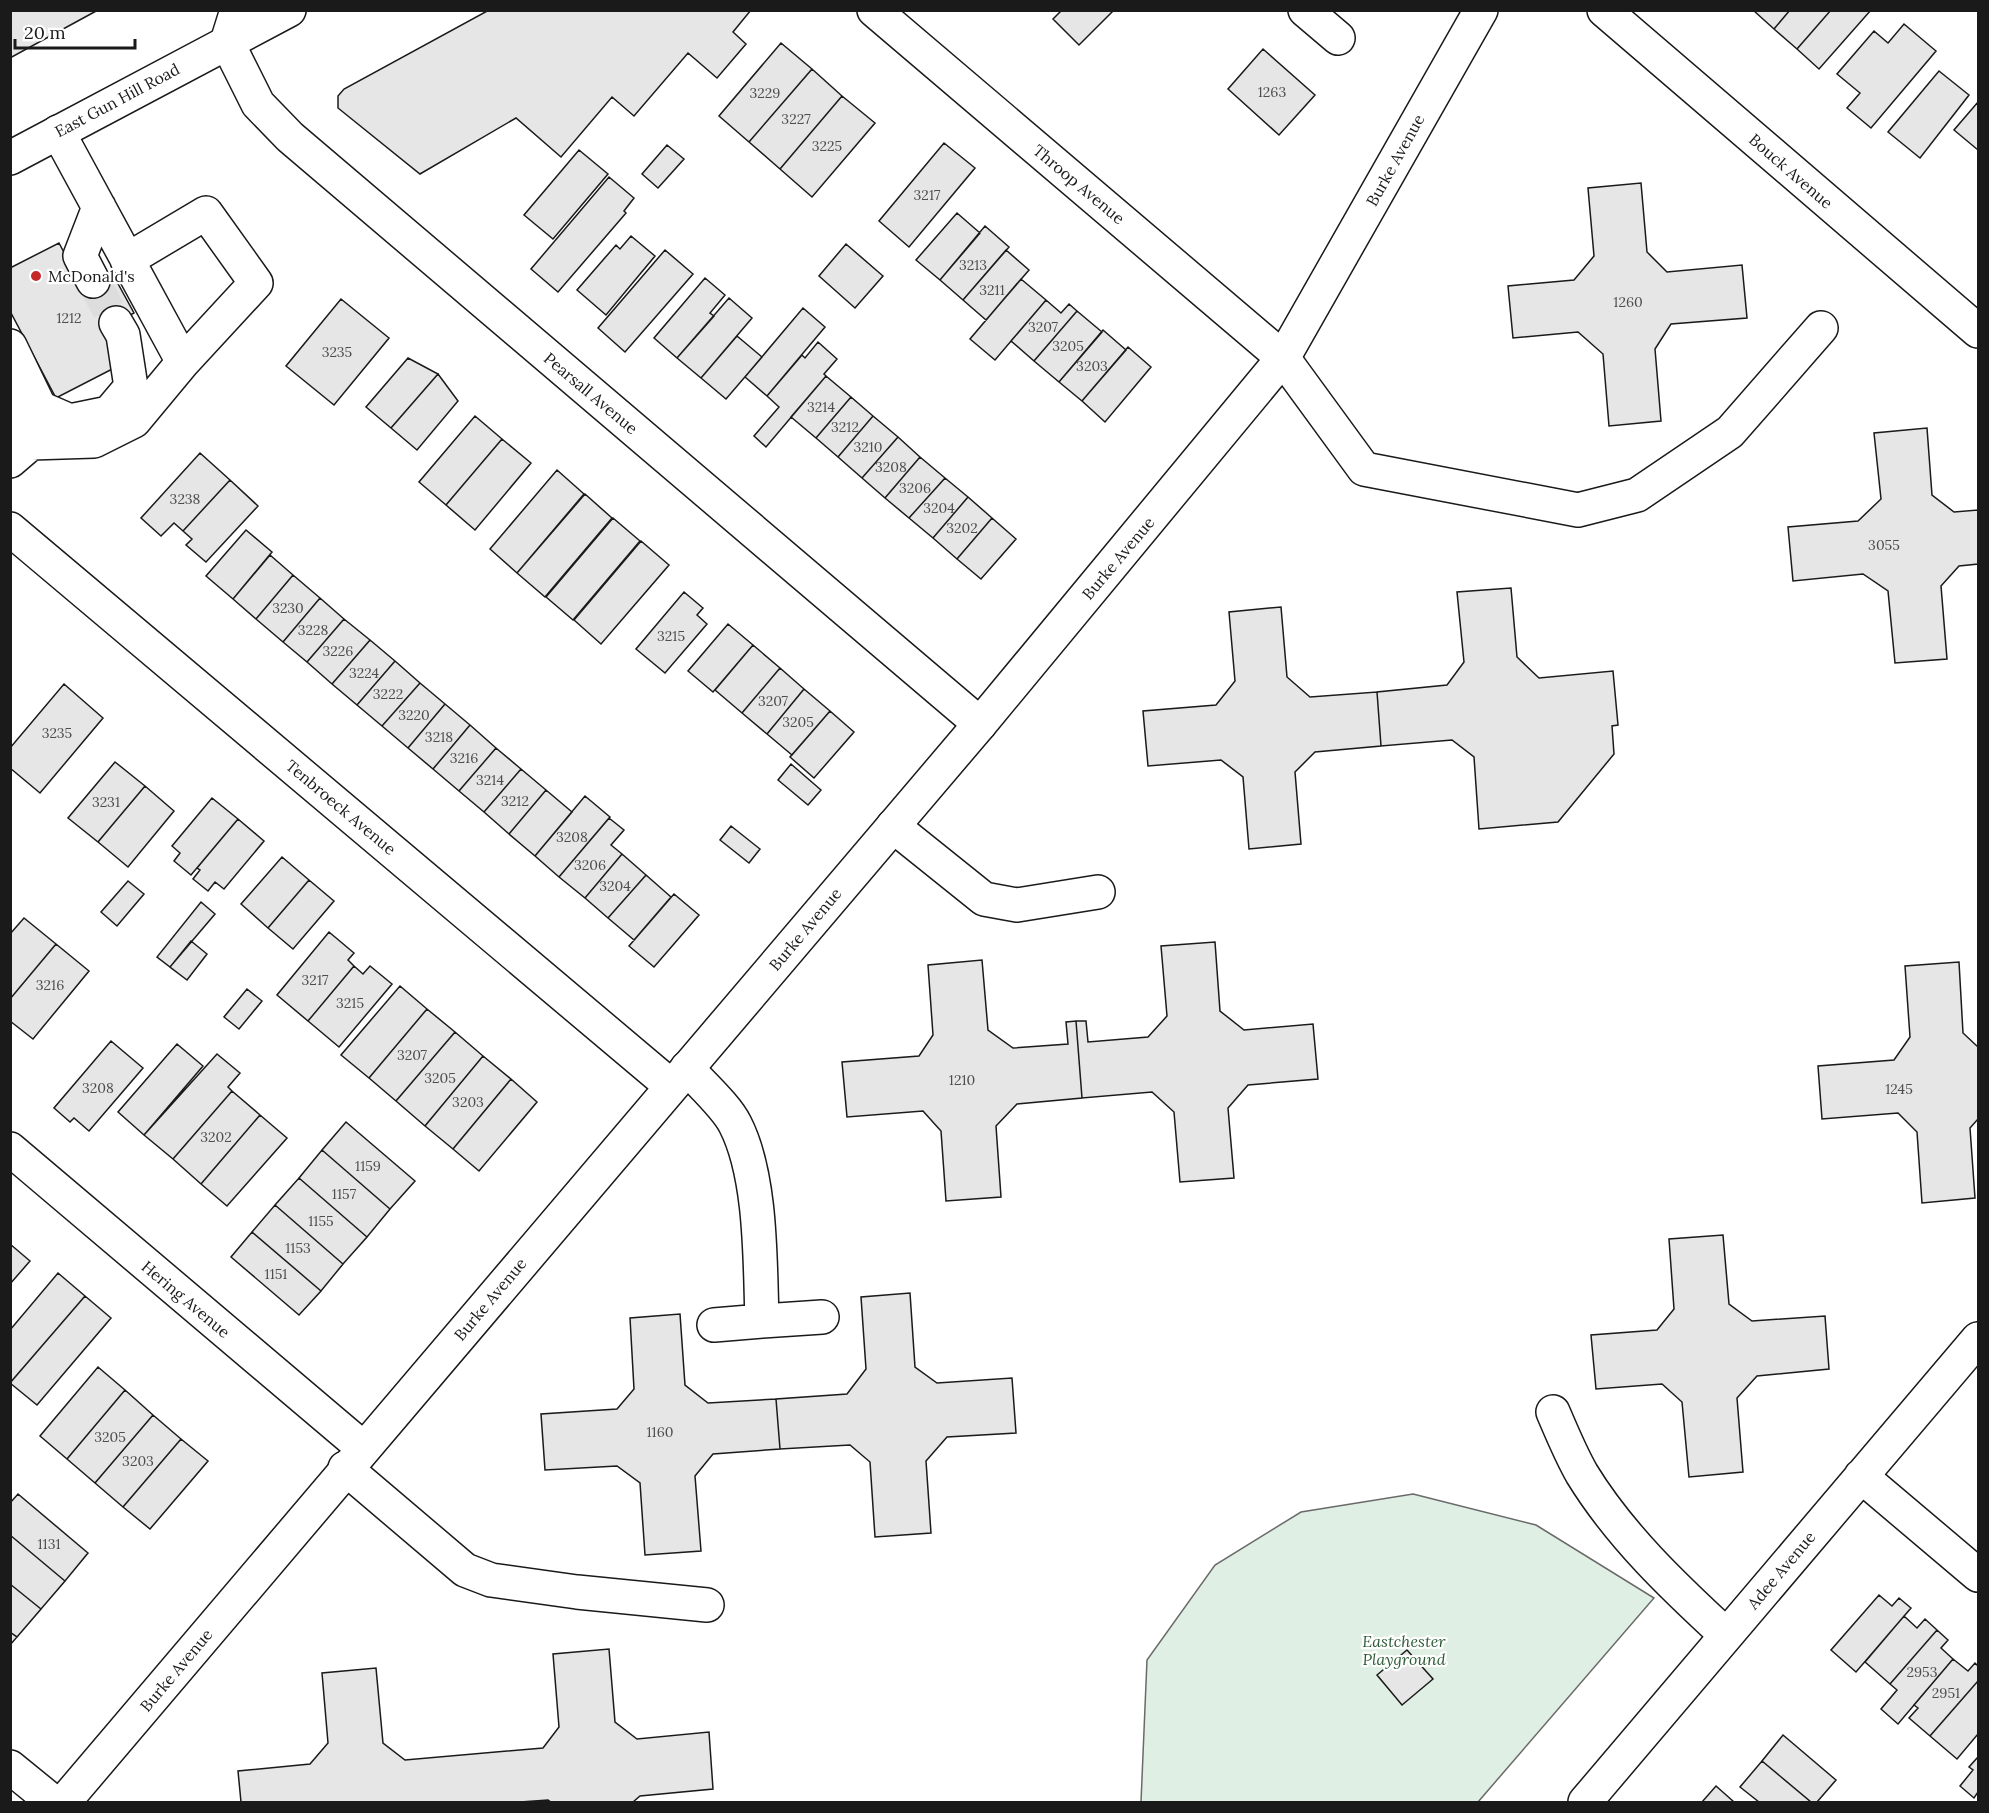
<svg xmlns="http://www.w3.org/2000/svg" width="1989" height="1813" font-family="Lora,serif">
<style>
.green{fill:#e0efe3;stroke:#6a6a6a;stroke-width:1.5}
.building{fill:#e6e6e6;stroke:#1a1a1a;stroke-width:1.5}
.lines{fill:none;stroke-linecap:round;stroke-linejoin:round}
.minor-tunnel{stroke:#ddd;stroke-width:33;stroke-dasharray:33 16;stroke-linecap:butt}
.minor-casing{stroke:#1a1a1a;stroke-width:36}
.major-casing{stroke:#1a1a1a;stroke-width:36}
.minor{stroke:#fff;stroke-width:33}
.major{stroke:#fff;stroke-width:33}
.poi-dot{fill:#c62828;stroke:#fff;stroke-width:2}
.labels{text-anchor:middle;stroke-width:4.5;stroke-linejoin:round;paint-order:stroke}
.number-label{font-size:14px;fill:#4d4d4d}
.street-label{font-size:16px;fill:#1a1a1a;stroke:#fff}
.poi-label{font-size:16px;fill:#1a1a1a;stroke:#fff;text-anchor:start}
.park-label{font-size:16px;font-style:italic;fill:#2b5a34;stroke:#fff}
</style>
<rect width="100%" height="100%" fill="#fff"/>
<path class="green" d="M1413,1494L1536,1525L1654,1598L1478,1802H1141L1147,1660L1215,1565L1301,1512Z"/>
<path class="building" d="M10,10H98L10,58Z
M489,10H751L733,32L746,44L717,78L688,53L634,116L612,97L561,157L516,118L420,174L338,108V96L344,89Z
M1062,10H1114L1079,45L1053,19Z
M1753,10H1790L1774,29Z
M1790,10H1831L1797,49L1774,29Z
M1831,10H1871L1819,69L1797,49Z
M1904,24L1936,51L1871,128L1847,108L1860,93L1837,74L1874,31L1888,43Z
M781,43L812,69L749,142L719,116Z
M1263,49L1315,95L1279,135L1228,89Z
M812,69L842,96L780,169L749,142Z
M1939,71L1969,95L1920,158L1888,132Z
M842,96L875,123L812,197L780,169Z
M1978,102V150L1954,130Z
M944,143L975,168L909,247L879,221Z
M667,145L684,159L658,188L642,174Z
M579,150L608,174L553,239L524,215Z
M609,177L634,198L624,211L626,213L558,292L531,269Z
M1641,183L1647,252L1667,272L1742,265L1747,318L1671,324L1655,349L1661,421L1609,426L1603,354L1578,332L1513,338L1508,286L1574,280L1594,256L1588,188Z
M957,213L980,233L940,280L916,260Z
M985,226L1009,247L963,300L940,280Z
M631,236L655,256L606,315L577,290L616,245L620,249Z
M59,243L82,286L111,271L134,313L116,323L122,364L56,398L10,311V268Z
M846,244L883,276L855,308L819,276Z
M665,250L693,274L625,352L598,328Z
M1006,250L1029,270L986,320L963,300Z
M705,278L725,295L710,313L714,316L677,358L654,338Z
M1021,279L1046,300L995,360L970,339Z
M729,298L752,318L701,378L677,358Z
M341,299L389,338L334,405L286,366Z
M1046,300L1061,313L1069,304L1077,311L1034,361L1011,341Z
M803,308L825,327L767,396L745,377Z
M1077,311L1102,332L1059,382L1034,361Z
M1103,330L1126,350L1082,401L1059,382Z
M737,336L762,357L726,399L701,378Z
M818,342L837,359L824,374L826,376L766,447L754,436L779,407L767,396L802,355L805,358Z
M1128,347L1151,367L1105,422L1082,401Z
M408,358L438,374L391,428L366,407Z
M438,374L458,401L417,450L391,428Z
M826,376L851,397L816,438L791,417Z
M851,397L873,416L838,457L816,438Z
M475,416L502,439L446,505L419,482Z
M873,416L898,437L862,478L838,457Z
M1927,428L1932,495L1954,512L1978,510V564L1959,566L1941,586L1947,659L1895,663L1888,591L1863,574L1793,581L1788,527L1858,521L1881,499L1874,433Z
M898,437L920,457L885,498L862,478Z
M502,439L531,463L475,530L446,505Z
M200,453L230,480L183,531L174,523L161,536L141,518Z
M920,457L945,478L909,518L885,498Z
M557,470L584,494L517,573L490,549Z
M945,478L968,497L933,538L909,518Z
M230,480L258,506L206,562L186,545L192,539L183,531Z
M585,494L612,518L545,597L517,573Z
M968,497L992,518L957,559L933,538Z
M613,518L640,541L573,620L546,597Z
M992,518L1016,539L981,579L957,559Z
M246,530L272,552L233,599L206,576Z
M641,541L669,565L601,644L574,620Z
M270,555L293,575L256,619L233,599Z
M293,575L320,598L283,642L256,619Z
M1511,588L1517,657L1539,678L1613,671L1618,725L1612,726L1614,754L1558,822L1479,829L1474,757L1452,740L1381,746L1377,692L1447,685L1464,662L1457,592Z
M684,592L703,608L697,615L707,624L665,673L636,649Z
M320,598L344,619L307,662L283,642Z
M1281,607L1287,677L1310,697L1377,692L1381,746L1315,752L1295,772L1301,844L1249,849L1243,777L1221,760L1148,766L1143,711L1216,705L1235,681L1229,612Z
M344,619L370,640L332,684L307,662Z
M728,624L753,645L713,692L688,671Z
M370,640L395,661L357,705L332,684Z
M753,645L780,668L742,713L715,690Z
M395,661L420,683L382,726L357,705Z
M780,668L804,689L767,734L742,713Z
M420,683L445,704L408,748L382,726Z
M64,684L103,718L40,793L10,768V748Z
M804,689L830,711L792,755L767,734Z
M445,704L470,725L433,769L408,748Z
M830,711L854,732L814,778L790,757Z
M470,725L496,748L459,791L433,769Z
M496,748L521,769L484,812L459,791Z
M115,762L145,786L98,842L68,818Z
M791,764L821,790L808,805L778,780Z
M521,769L546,790L509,834L484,812Z
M145,786L174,811L128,867L98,842Z
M546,790L572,812L535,856L509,834Z
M585,796L610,817L559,877L535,856Z
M212,798L238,819L191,875L174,861L180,853L172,846Z
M609,818L624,830L611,845L622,854L585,898L559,877Z
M238,819L264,841L224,889L215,882L208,891L193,879L200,870L197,868Z
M731,826L760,849L749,863L720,840Z
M622,854L646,875L608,918L585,898Z
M282,857L309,880L268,928L241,904Z
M646,875L671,897L634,940L608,918Z
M309,880L334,901L293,949L268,928Z
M128,881L144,894L117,926L101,912Z
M674,894L699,915L654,967L629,946Z
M201,902L215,914L170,967L157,957Z
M24,918L56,944L10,999V934Z
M329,932L354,953L348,960L354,966L308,1021L277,995Z
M191,941L207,954L187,980L170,967Z
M1215,942L1220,1011L1244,1030L1313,1024L1318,1079L1248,1085L1228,1108L1234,1178L1180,1182L1174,1112L1152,1092L1082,1098L1076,1021H1086L1088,1042L1148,1037L1167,1016L1161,946Z
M56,944L89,971L33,1039L10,1021V999Z
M982,960L988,1030L1013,1048L1068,1044L1066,1022L1076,1021L1082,1098L1017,1104L996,1126L1001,1197L946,1201L941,1131L923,1111L847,1117L842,1062L919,1056L933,1035L928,965Z
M1959,962L1963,1033L1978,1047V1119L1970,1128L1975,1198L1922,1203L1917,1132L1898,1113L1822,1119L1818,1066L1894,1060L1910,1037L1905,966Z
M354,966L363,974L370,966L392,984L339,1047L308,1021Z
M400,986L427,1009L369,1078L341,1055Z
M247,989L262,1001L239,1029L224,1017Z
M427,1009L455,1032L396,1101L369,1078Z
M455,1032L483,1056L425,1126L396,1101Z
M111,1041L143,1068L89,1131L74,1118L70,1122L54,1108Z
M177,1044L203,1066L144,1135L118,1112Z
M217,1054L240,1073L228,1087L232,1091L173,1159L144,1135Z
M483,1056L511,1079L453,1149L425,1126Z
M511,1079L537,1102L479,1171L453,1149Z
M232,1091L260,1115L201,1184L173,1159Z
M260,1115L287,1138L227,1206L201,1184Z
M346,1122L415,1181L390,1209L322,1150Z
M322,1150L390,1209L367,1237L299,1178Z
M299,1178L367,1237L343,1264L275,1205Z
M275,1205L343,1264L321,1291L252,1232Z
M252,1232L321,1291L299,1315L231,1257Z
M1723,1235L1729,1304L1752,1321L1825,1316L1829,1369L1757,1376L1737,1398L1743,1472L1689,1477L1682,1402L1662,1384L1596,1389L1591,1335L1657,1330L1674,1309L1669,1239Z
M10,1244L30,1261L10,1284Z
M58,1273L85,1296L10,1383V1330Z
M910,1293L915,1367L937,1383L1012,1378L1016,1433L947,1437L926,1461L931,1533L875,1537L870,1462L850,1445L780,1449L776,1399L847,1394L866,1369L861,1297Z
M85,1296L111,1318L37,1405L10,1383Z
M680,1314L685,1385L708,1403L776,1399L780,1449L713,1454L695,1476L701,1551L645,1555L640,1483L617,1466L545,1470L541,1414L617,1409L634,1389L630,1318Z
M98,1367L125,1390L67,1459L40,1436Z
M125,1390L153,1415L95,1483L67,1459Z
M153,1415L181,1439L123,1507L95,1483Z
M181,1439L208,1461L150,1529L123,1507Z
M18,1494L88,1553L65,1581L10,1535V1503Z
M10,1535L65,1581L41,1609L10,1584Z
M10,1584L41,1609L17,1637L10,1632Z
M1879,1595L1892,1606L1899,1598L1911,1608L1856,1672L1831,1650Z
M1904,1616L1917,1628L1925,1619L1937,1630L1890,1684L1865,1662Z
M1937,1630L1948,1640L1941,1648L1953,1659L1898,1724L1881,1709L1897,1690L1890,1684Z
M10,1632L17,1637L10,1645Z
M609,1649L615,1722L637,1739L709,1732L713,1789L640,1796L633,1802H551L548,1800L520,1802H241L238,1771L310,1764L328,1743L322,1673L376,1668L383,1743L405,1760L543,1748L559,1727L553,1654Z
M1407,1650L1433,1679L1402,1705L1377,1675Z
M1953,1659L1968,1671L1975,1663L1978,1666V1681L1930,1736L1909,1718L1918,1708L1914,1705Z
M1978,1681V1734L1957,1759L1930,1736Z
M1783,1735L1836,1780L1817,1802H1811L1762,1761Z
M1978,1757V1792L1974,1798L1960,1786L1973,1770L1969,1767Z
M1762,1761L1811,1802H1759L1740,1787Z
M1716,1786L1734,1802H1702Z"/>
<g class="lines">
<path class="minor-tunnel" d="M93,281L116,323"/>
<defs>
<path id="minor" d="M237,10L227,42L258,104L290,137L980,724
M874,10L1283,358L1364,469L1578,510L1637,495L1730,432L1821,328
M1305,10L1338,38
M1604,10L1978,331
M58,132L183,362
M93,281L80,256L99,207
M10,346L40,408L70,421L109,413L131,387L123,335L116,323
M10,405L31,443L94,441L134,421L183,362L256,283L206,213L127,260
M10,461L31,443
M10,529L671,1086
M893,826L984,899L1017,905L1098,892
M687,1068C701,1084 726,1106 735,1124C762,1176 760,1264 762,1321L822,1317
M10,1149L363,1448
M714,1325L762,1321
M1553,1412C1562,1433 1571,1455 1582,1474C1620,1536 1674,1587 1726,1635
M345,1468L465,1570L491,1580L577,1592L707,1605
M1861,1476L1978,1575
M10,1767L53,1802
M1585,1802L1978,1339"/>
<path id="major" d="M10,158L289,10
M64,1802L980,724L1283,358L1481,10"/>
</defs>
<use href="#minor" class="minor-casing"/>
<use href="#major" class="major-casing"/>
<use href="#minor" class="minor"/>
<use href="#major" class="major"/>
</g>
<circle class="poi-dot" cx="36" cy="276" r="6"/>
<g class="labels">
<g class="number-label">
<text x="1272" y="97">1263</text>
<text x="765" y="98">3229</text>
<text x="796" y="124">3227</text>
<text x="827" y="151">3225</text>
<text x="927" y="200">3217</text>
<text x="973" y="270">3213</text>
<text x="992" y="295">3211</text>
<text x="1628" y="307">1260</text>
<text x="69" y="323">1212</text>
<text x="1043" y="332">3207</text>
<text x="1068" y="351">3205</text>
<text x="337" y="357">3235</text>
<text x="1092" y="371">3203</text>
<text x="821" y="412">3214</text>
<text x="845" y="432">3212</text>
<text x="868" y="452">3210</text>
<text x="891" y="472">3208</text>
<text x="915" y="493">3206</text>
<text x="185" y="504">3238</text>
<text x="939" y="513">3204</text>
<text x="962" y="533">3202</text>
<text x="1884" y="550">3055</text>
<text x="288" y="613">3230</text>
<text x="313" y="635">3228</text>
<text x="671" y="641">3215</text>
<text x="338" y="656">3226</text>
<text x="364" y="678">3224</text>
<text x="388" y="699">3222</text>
<text x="773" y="706">3207</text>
<text x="414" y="720">3220</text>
<text x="798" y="727">3205</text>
<text x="57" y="738">3235</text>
<text x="439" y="742">3218</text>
<text x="464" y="763">3216</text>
<text x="490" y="785">3214</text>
<text x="515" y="806">3212</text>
<text x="106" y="807">3231</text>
<text x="572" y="842">3208</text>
<text x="590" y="870">3206</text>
<text x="615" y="891">3204</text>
<text x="315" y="985">3217</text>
<text x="50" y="990">3216</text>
<text x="350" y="1008">3215</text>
<text x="412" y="1060">3207</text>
<text x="440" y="1083">3205</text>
<text x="962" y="1085">1210</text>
<text x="98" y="1093">3208</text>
<text x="1899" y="1094">1245</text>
<text x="468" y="1107">3203</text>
<text x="216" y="1142">3202</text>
<text x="368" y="1171">1159</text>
<text x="344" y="1199">1157</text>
<text x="321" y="1226">1155</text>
<text x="298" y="1253">1153</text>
<text x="276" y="1279">1151</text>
<text x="660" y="1437">1160</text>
<text x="110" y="1442">3205</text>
<text x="138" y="1466">3203</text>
<text x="49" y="1549">1131</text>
<text x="1922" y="1677">2953</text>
<text x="1946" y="1698">2951</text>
</g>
<g class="street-label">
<text transform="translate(117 100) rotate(-28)" y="6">East Gun Hill Road</text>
<text transform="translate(1395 160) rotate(-61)" y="6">Burke Avenue</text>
<text transform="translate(1791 171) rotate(41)" y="6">Bouck Avenue</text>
<text transform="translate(1079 184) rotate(40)" y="6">Throop Avenue</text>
<text transform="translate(591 393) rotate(40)" y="6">Pearsall Avenue</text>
<text transform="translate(1118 558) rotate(-50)" y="6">Burke Avenue</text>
<text transform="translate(341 807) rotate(40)" y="6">Tenbroeck Avenue</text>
<text transform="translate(805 929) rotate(-50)" y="6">Burke Avenue</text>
<text transform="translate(186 1299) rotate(40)" y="6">Hering Avenue</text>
<text transform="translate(490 1299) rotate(-50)" y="6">Burke Avenue</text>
<text transform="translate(1781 1570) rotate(-50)" y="6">Adee Avenue</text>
<text transform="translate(176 1670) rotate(-50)" y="6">Burke Avenue</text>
</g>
<g class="poi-label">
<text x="48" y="282">McDonald's</text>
</g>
<g class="park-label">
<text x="1404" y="1647">Eastchester<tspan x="1404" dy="18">Playground</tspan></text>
</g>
</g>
<rect width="1989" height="1813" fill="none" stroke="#1a1a1a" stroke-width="24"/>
<path d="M15 39v9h120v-9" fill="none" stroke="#1a1a1a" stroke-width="3"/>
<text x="24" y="39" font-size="18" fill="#1a1a1a" stroke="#ffffff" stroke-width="4.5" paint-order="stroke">20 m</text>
</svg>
